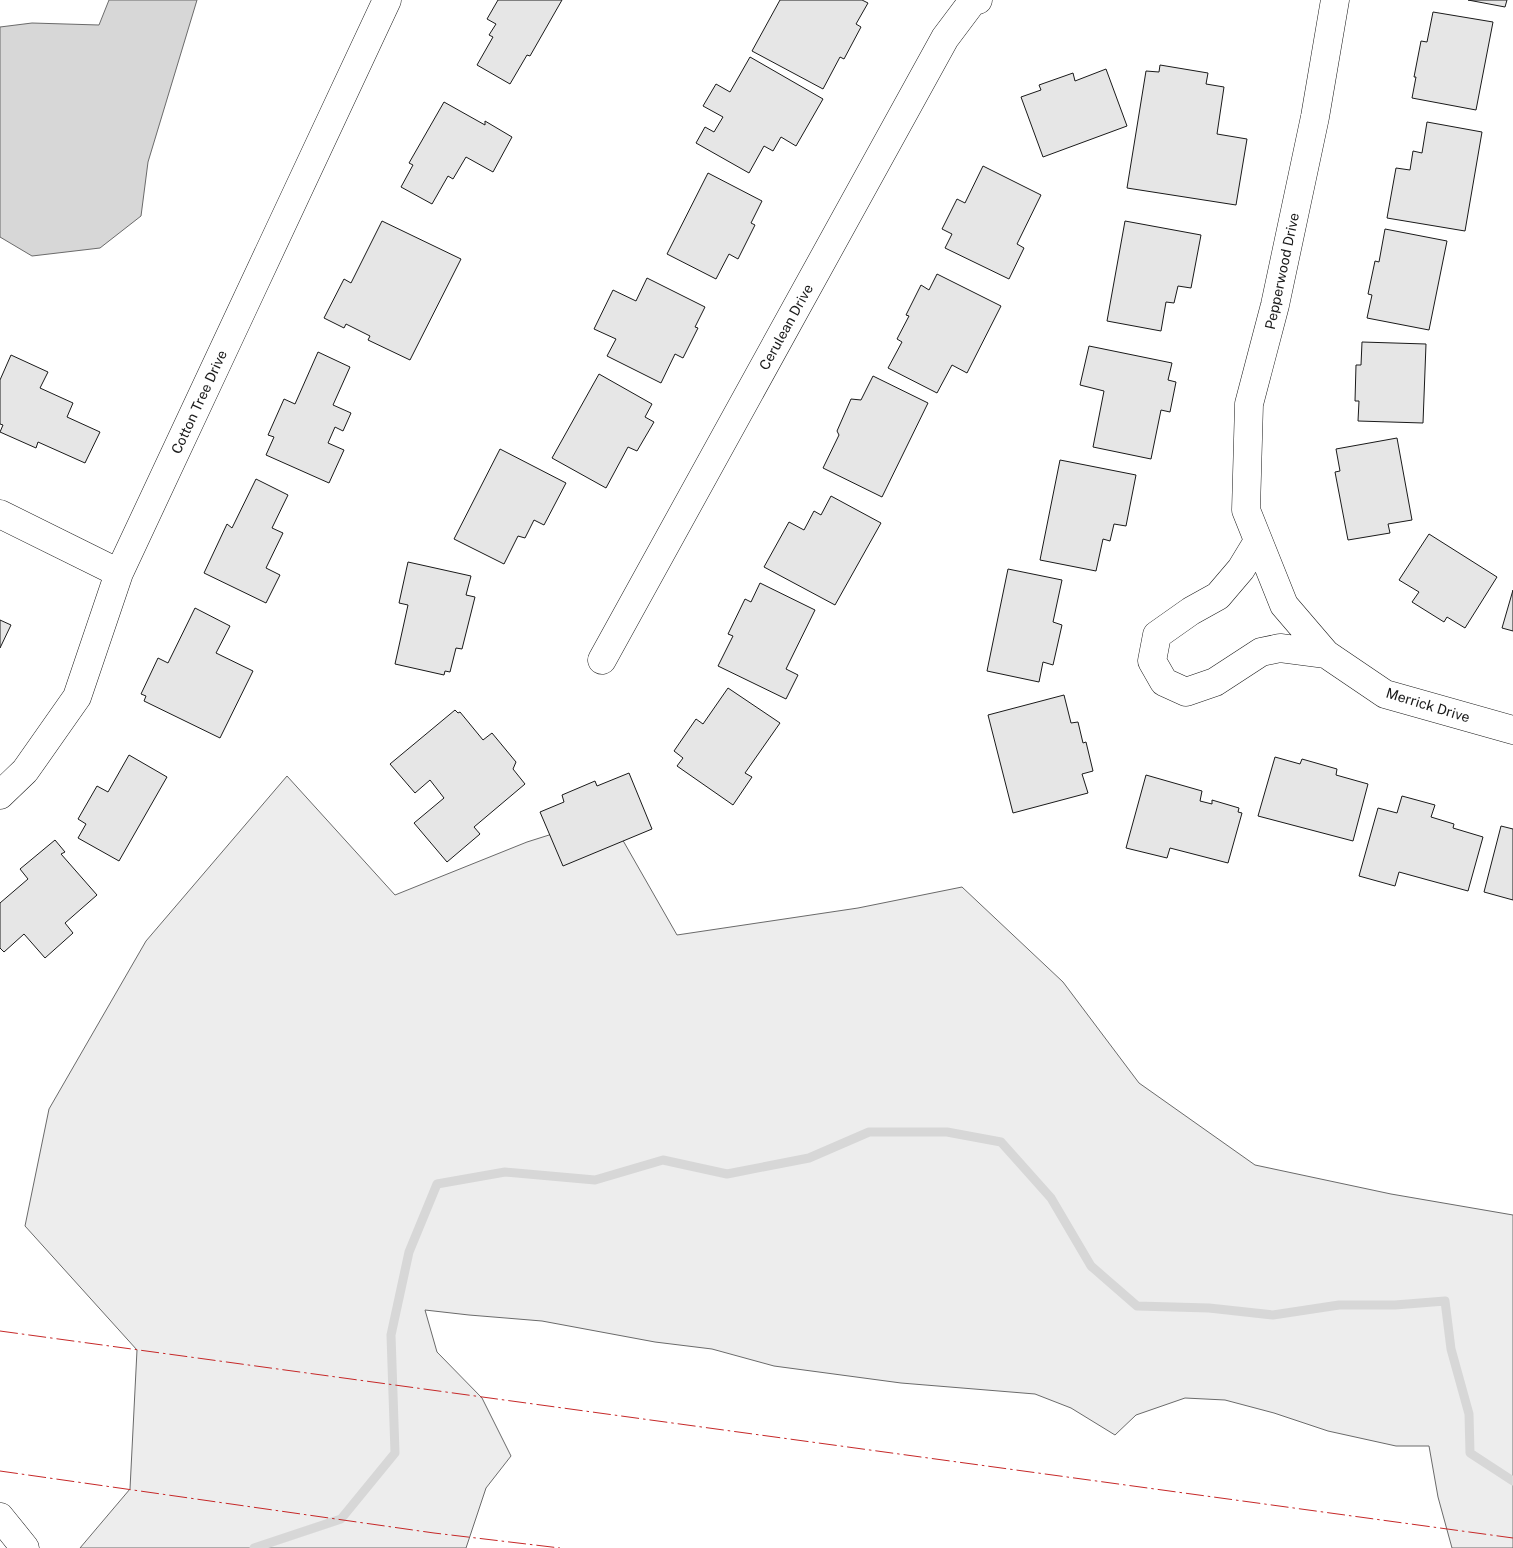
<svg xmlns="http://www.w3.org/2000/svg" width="1513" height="1548" font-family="'Public Sans',sans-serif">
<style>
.green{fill:#ededed;stroke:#6a6a6a}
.water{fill:#d7d7d7;stroke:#6a6a6a}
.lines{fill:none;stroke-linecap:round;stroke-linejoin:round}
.stream{stroke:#d7d7d7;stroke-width:9}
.building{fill:#e6e6e6;stroke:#1a1a1a}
.minor-casing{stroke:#1a1a1a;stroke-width:29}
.minor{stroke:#fff;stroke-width:28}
.power{stroke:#c62828;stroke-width:1;stroke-dasharray:18 4 2.5 4;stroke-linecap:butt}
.labels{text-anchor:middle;stroke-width:4;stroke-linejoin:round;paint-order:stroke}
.street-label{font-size:14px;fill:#1a1a1a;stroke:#fff}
</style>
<rect width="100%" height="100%" fill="#fff"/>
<path class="green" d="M287,776L395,895L527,842L609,816L677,935L858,908L962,887L1063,982L1139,1083L1255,1165L1391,1194L1513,1215V1548H1452L1438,1497L1429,1446H1396L1328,1431L1274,1413L1225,1400L1185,1398L1136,1415L1115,1435L1071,1408L1035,1394L901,1383L774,1366L712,1349L655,1342L542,1321L469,1315L425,1310L437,1352L482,1398L511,1456L486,1488L466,1548H80L130,1489L137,1350L25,1226L49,1109L146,941Z"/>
<path class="water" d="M109,0H197L148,162L141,216L100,248L32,256L0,237V27L32,23L99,25Z"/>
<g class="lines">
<path class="stream" d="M254,1548L341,1519L395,1453L391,1335L409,1252L437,1184L505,1172L595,1180L663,1160L727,1174L809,1158L869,1132H947L1001,1142L1051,1198L1091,1266L1137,1306L1209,1308L1273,1315L1339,1305H1395L1445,1301L1451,1349L1469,1414L1470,1453L1513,1481"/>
</g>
<path class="building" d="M498,0H562L530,56L527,55L510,84L477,65L493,37L489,35L496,24L487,19Z
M780,0H862L868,3L856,24L861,27L844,59L840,57L823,89L752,51Z
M1468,0H1507L1505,7Z
M1433,12L1493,22L1476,110L1412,98L1416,77H1414L1421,41L1427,42Z
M750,57L823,99L796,146L781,137L773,151L764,146L749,173L696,143L705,127L714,132L723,117L703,106L716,84L730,92Z
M1160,65L1208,73L1206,84L1224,87L1217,134L1247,139L1236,205L1127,188L1146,71L1159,72Z
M1106,69L1127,126L1043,157L1021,97L1041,90L1039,85L1073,73L1075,81Z
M444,102L485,125V121L512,137L493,172L466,157L453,179L448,176L432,204L401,187L413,165L409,163Z
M1427,122L1482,132L1465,231L1387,218L1396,168L1410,170L1413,151L1422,153Z
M983,166L1041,195L1017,244L1024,248L1009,279L945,248L952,234L942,229L957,199L965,203Z
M708,173L762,201L751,223L755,225L738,259L729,254L716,279L667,254Z
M382,221L461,259L410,360L368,340L370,336L346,324L344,328L324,318L344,279L351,283Z
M1125,221L1201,235L1191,288L1178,286L1174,303L1166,302L1161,331L1107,321Z
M1385,229L1447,241L1429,330L1367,318L1372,295L1368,294L1375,261L1379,262Z
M937,274L1001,306L967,373L952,365L937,393L888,368L902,342L897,339L909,316L906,315L921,285L929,290Z
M647,278L705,307L695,327L698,328L683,358L675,354L661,383L607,356L616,339L594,329L613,290L636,301Z
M1362,342L1426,344L1423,423L1358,421L1359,401H1355L1356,365H1361Z
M1089,346L1172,363L1168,380L1176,382L1170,412L1161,410L1151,459L1093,447L1104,391L1080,385Z
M318,352L350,367L333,405L351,413L343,431L335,427L328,443L344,450L329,483L266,455L274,437L268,435L284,399L295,404Z
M11,355L48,372L40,388L73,403L67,417L100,432L85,463L38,442L36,448L0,432L3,425L0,424V380Z
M599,374L652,404L645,417L654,422L637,451L628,447L606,488L552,458Z
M873,376L928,403L882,497L823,468L839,435L837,431L851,399L861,400Z
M1397,438L1412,520L1388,524L1390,533L1348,540L1335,472L1340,471L1336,449Z
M500,449L566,483L544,525L534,520L525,538L518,536L504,564L454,539Z
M1060,460L1136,475L1126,526L1114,524L1110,541L1103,539L1096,571L1040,560Z
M256,479L288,495L272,528L283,533L266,568L280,575L266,603L204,573L227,524L232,528Z
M831,496L881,523L835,605L764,567L789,522L804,530L814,511L821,515Z
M1429,534L1497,577L1465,628L1447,617L1444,622L1412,602L1419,592L1399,580Z
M408,562L471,576L466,595L475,597L462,649L456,648L450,672L445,671L444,675L395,664L408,605L399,603Z
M1008,569L1062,580L1053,622L1062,625L1053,665L1043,662L1039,682L987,671Z
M760,583L815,610L786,669L798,675L786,699L718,666L733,636L728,634L745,599L751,602Z
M1513,590V631L1502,628Z
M195,608L230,626L216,653L253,671L220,738L144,701L146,696L141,694L158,658L168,663Z
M0,620L11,625L0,648Z
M728,688L780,723L745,773L752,777L733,805L677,766L683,758L674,751L696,719L703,724Z
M1064,695L1071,723L1078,722L1083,743L1086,742L1093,771L1082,774L1088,793L1013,813L988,715Z
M455,710L458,713L460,712L483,740L492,733L516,762L513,769L525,784L474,827L480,834L447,862L414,823L444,798L430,780L415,793L390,764Z
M129,755L167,777L119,861L78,838L86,824L78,819L97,786L108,792Z
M1275,757L1300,764L1302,759L1337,769L1336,775L1368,784L1353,841L1258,816Z
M629,773L652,829L563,866L540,812L564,802L562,795L595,781L597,786Z
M1146,775L1202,791L1200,801L1212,804V800L1239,808L1238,812L1242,813L1228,863L1170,848L1167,858L1126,848Z
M1402,796L1435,805L1431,817L1454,824L1453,828L1483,837L1468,891L1399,872L1395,886L1359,876L1378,808L1397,813Z
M1501,826L1513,829V900L1484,892Z
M55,840L65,852L61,854L97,895L65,923L73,933L45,958L24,934L4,952L0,948V903L28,879L20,869Z"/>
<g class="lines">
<defs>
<path id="minor" d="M1335,0L1315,117L1275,305L1249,404L1246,510L1284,605L1326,654L1385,694L1513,730
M0,514L119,573
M1258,541L1241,569L1218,596L1191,611L1157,635L1152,661L1164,682L1186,692L1215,682L1261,652L1280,648L1326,654
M602,660L945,38L972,2L978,0
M0,795L25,771L77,697L119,573L387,0
M0,1517L25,1548"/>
</defs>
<use href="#minor" class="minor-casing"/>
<use href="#minor" class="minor"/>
<path class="power" d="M0,1331L1513,1538
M0,1471L434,1533L560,1548"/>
</g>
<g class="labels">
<g class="street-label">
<text transform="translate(1282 271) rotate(-78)" y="5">Pepperwood Drive</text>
<text transform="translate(786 327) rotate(-61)" y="5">Cerulean Drive</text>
<text transform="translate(199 402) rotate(-65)" y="5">Cotton Tree Drive</text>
<text transform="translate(1428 705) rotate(17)" y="5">Merrick Drive</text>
</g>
</g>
</svg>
